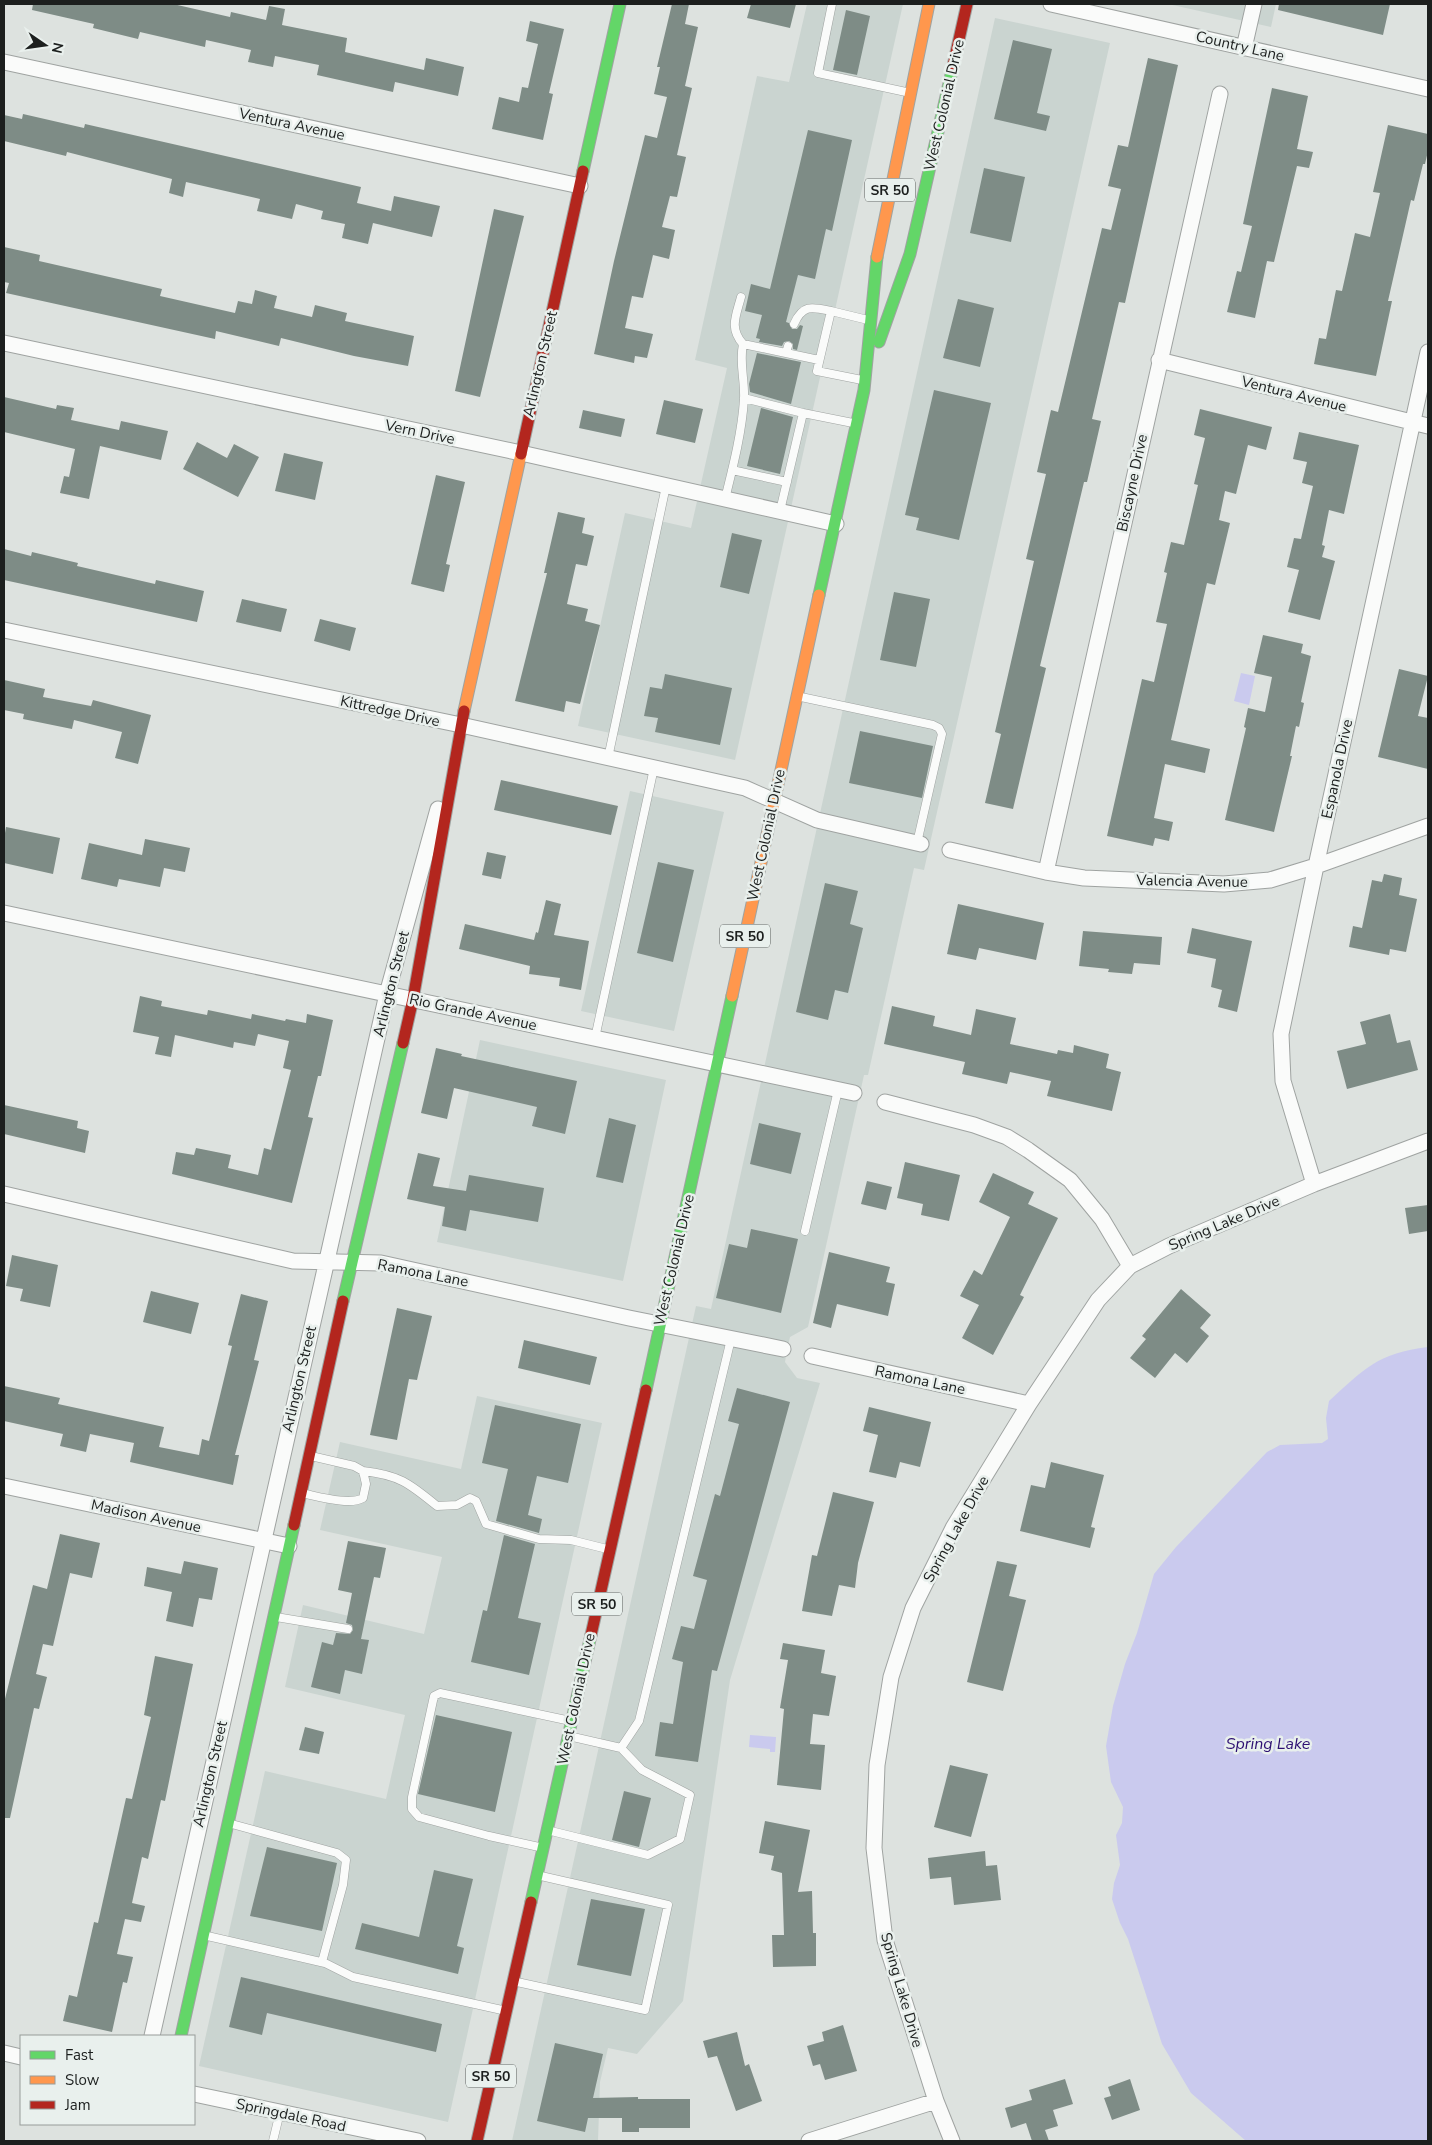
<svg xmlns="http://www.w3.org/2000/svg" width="1432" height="2145" font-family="'Nunito Sans',sans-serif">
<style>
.built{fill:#cad4d0}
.water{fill:#cacaee}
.building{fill:#7e8c86}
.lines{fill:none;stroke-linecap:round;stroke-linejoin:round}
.lane-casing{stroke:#9fa3a1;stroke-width:9}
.street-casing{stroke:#9fa3a1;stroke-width:17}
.fast-casing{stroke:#9fa3a1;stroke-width:13}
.slow-casing{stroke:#9fa3a1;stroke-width:13}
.jam-casing{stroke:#9fa3a1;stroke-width:13}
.lane{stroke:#fafbfa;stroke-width:8}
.street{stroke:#fafbfa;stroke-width:15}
.fast{stroke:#63d668;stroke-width:11}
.slow{stroke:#ff974d;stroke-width:11}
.jam{stroke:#b3261e;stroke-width:11}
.labels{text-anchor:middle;stroke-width:5;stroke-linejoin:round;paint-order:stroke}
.shield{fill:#e9f0ed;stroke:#5a5e5c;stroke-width:1}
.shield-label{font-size:14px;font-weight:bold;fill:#1c1f1e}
.street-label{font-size:15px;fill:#1c1f1e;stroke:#e9f0ed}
.water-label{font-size:16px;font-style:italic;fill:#2d1072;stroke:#e9f0ed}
</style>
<rect width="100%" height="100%" fill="#dde2df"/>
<path class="built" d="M807,4H903L735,760L578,726L625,513L691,528L727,368L695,360L757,76L789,82Z
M1168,4H1276L1271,27Z
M995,18L1110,43L924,870L914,868L868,1075H864L808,1327L790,1337L787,1350L785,1362L797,1378L820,1383L730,1680L683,2001L637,2054L608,2048L600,2082L598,2141H512L696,1306L711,1309Z
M630,791L724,812L674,1031L581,1011Z
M480,1040L666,1080L623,1281L437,1242Z
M477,1396L602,1423L448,2122L199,2066L265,1771L386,1799L405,1715L285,1687L303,1605L424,1634L442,1557L320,1530L340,1442L461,1469Z"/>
<path class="water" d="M1241,673L1255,676L1249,705L1234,701Z
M1428,1347V2141H1246L1191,2093L1162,2044L1128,1939L1120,1923L1112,1899L1114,1883L1120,1865L1116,1835L1122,1823L1123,1807L1111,1782L1106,1746L1113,1706L1125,1664L1137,1633L1154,1574L1176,1547L1267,1452L1280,1445L1322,1443L1328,1439L1326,1418L1329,1401C1364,1369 1378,1353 1428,1347Z
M750,1735L776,1737L775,1752H770V1749L749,1747Z"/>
<path class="building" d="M33,4H173L230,17L231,12L266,20L269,6L285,9L282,25L347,38L345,52L424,70L426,58L464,67L458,96L395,82L393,92L317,75L319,65L275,56L273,67L248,62L251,50L206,40L205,47L140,32L138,39L93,28L94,24L32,10Z
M672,4H689L685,24L698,27L685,86L692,88L677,155L686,157L677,197L670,196L662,227L675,230L669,259L653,255L643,298L632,296L625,328L653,334L647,358L635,356L634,363L594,354L614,261L645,135L657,138L667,97L654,94L660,67H657Z
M751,4H796L790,28L747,18Z
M1279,4H1390L1383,35L1278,10Z
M846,10L870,16L857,75L833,70Z
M530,21L564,29L549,93L553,94L543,140L492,129L499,97L519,102L522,87L528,88L538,44L526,41Z
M1013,40L1052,49L1037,113L1050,116L1046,131L994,119Z
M1148,58L1178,65L1125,303L1119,302L1092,419L1101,421L1087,482H1084L1040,666L1046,668L1013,809L985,803L1001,734L995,732L1034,561L1026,559L1046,474L1037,472L1051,410L1058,412L1102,228L1111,230L1121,189L1108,186L1118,145L1128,147Z
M1272,88L1308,96L1297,149L1313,152L1309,168L1297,166L1274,262L1267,261L1255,318L1227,312L1237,271L1241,272L1252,226L1243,224Z
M23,114L84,128L85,124L361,187L357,203L391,211L394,196L440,206L432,237L373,223L368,244L342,238L345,224L321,219L323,211L296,204L292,219L257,211L260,199L186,182L183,197L169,193L172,179L67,152L66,156L4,141V115L22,119Z
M1388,125L1428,134V151L1425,164H1423L1414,201L1411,200L1388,301H1392L1376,376L1314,364L1319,338L1326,339L1336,290L1342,291L1355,233L1370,237L1380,193L1373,192Z
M808,130L852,140L832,231L826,229L815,279L798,275L786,322L789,323L792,329H797L800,325L803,326L797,350L793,349V344L789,341L784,342L782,346L759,342L760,339L756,338L762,315L745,311L751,284L770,289Z
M984,168L1025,177L1011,242L970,233Z
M494,209L524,216L480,397L455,391Z
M4,247L40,255L39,261L162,289L160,296L235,313L238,301L252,304L255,290L277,296L274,308L312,317L315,305L347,313L345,321L414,336L408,366L354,356L281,338L279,346L216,331L215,339L6,293L9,283L4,282Z
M958,299L994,308L980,367L943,358Z
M757,353L801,362L791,404L750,392L749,384Z
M934,390L991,403L959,540L916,530L919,518L905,515Z
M4,397L56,409L57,405L74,408L71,420L119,430L121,421L168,431L161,460L100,446L89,499L60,493L64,476L69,477L75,449L4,432Z
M664,400L703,409L695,443L656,434Z
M761,408L793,417L780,474L747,466Z
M1200,409L1272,427L1266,450L1248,445L1236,494L1225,491L1219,520L1230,523L1215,585L1207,583L1171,740L1210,749L1205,773L1165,764L1154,818L1173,822L1169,841L1155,838L1153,846L1107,836L1142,679L1154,682L1167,624L1156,622L1167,573L1164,572L1171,542L1184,545L1198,485L1194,484L1205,438L1194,435Z
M583,410L625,419L621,437L579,428Z
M1299,432L1359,445L1344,514L1329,510L1322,545L1325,546L1322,557L1335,561L1320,620L1288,612L1299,570L1287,567L1294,538L1301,539L1313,486L1302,483L1307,462L1293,459Z
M197,442L227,458L234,444L259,457L238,497L183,469Z
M284,453L323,462L315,500L275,491Z
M436,475L465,482L446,564L450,565L444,592L411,584Z
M558,512L585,518L582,533L594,536L587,566L576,564L567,604L588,609L585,621L600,625L580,704L566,701L564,712L515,701L547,573H544Z
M732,533L762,540L749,594L720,587Z
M4,549L31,556L32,552L78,563L77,566L155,584L156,580L204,591L197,622L4,580Z
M894,592L930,599L916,667L880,660Z
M242,599L287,609L281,632L236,622Z
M320,619L356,628L350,651L314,641Z
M1263,635L1303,644L1301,653L1311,656L1301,702L1304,703L1299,727L1296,726L1290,756H1292L1274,832L1225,820L1246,728L1244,727L1248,708L1265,712L1272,677L1254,673Z
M1399,669L1428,676L1418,716L1428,718V769L1378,757Z
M665,674L732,688L720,745L655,732L658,718L644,716L650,687L662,689Z
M4,680L45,689L43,697L91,706L93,700L151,715L138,764L115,758L122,732L74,720L72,729L23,719L24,714L4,710Z
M860,731L933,746L922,798L849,783Z
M501,780L618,806L611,835L494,810Z
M6,827L60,838L53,874L4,863V839Z
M145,839L190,848L185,872L164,868L160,887L119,879L117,887L81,879L89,843L142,855Z
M487,852L506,856L501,879L482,875Z
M658,862L694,870L673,962L637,953Z
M1384,874L1402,878L1399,895L1417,899L1406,952L1390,949L1389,955L1349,947L1353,926L1362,928L1372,880L1382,882Z
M825,883L858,891L850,924L863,928L848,993L835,990L828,1020L796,1012Z
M546,900L561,904L554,935L589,941L581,990L559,986L560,978L529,974L530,966L459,949L465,924L534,940L536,932L538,933Z
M958,904L1044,923L1036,960L979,948L976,960L947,954Z
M1192,928L1252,941L1237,1012L1218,1007L1222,990L1211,987L1216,959L1187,953Z
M1083,931L1162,937L1160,965L1134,963L1132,974L1108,972L1109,969L1079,966Z
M140,996L162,1001L161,1006L207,1015L208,1010L251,1019L252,1014L285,1021L286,1019L306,1023L307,1014L333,1020L321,1076H318L308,1117L313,1118L292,1203L172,1174L176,1152L194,1155L196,1148L231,1155L228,1168L258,1175L264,1148L271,1150L291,1070L283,1068L289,1041L258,1034L255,1046L234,1042L233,1048L175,1035L171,1057L155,1054L159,1037L133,1032Z
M892,1006L935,1016L933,1026L971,1035L976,1009L1016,1018L1010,1044L1057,1054L1058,1050L1073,1053L1074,1045L1109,1054L1106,1068L1121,1072L1112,1111L1047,1096L1051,1081L1010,1072L1007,1084L962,1074L965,1062L884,1044Z
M1390,1014L1397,1043L1410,1040L1418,1070L1347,1089L1337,1051L1366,1044L1360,1022Z
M436,1048L462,1054L461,1056L577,1081L565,1134L532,1126L537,1107L454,1088L447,1119L421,1113Z
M4,1105L78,1121L77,1128L89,1131L85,1153L4,1134Z
M609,1118L636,1125L623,1183L596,1177Z
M759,1123L801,1133L791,1174L750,1164Z
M418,1153L440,1158L433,1186L466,1191L469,1175L544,1188L538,1222L470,1210L466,1231L442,1226L445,1207L407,1199Z
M905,1162L960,1175L949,1221L921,1215L923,1204L897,1198Z
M993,1173L1034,1192L1028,1204L1058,1218L1020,1295L1024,1297L993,1355L962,1338L979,1305L960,1296L974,1270L982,1275L1010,1217L979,1202Z
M867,1181L892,1187L886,1210L861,1204Z
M1428,1205V1231L1409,1234L1405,1208Z
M751,1229L798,1239L781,1313L716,1298L729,1244L747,1248Z
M829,1252L890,1267L886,1282L895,1284L888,1316L837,1304L831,1328L813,1323Z
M12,1255L58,1265L50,1307L20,1301L23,1289L6,1286Z
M1181,1289L1211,1315L1200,1328L1209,1336L1187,1363L1175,1353L1155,1378L1130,1358L1146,1339L1142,1336Z
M151,1291L199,1303L191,1334L143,1322Z
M241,1294L268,1301L254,1360L259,1361L235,1455H239L233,1485L130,1462L134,1443L90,1434L86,1452L60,1446L63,1434L4,1421V1386L60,1398L58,1404L164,1427L159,1447L199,1455L202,1439L209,1441L232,1346L228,1345Z
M397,1308L432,1316L417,1380L409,1379L397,1440L370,1435Z
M524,1340L597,1357L590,1385L518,1368Z
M737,1388L790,1402L717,1671L712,1670L698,1762L655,1756L660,1722L673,1724L683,1662L672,1659L681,1626L694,1629L707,1580L693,1576L715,1494L720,1496L739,1424L728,1421Z
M495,1405L581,1424L568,1483L537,1476L528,1515L542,1519L539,1533L496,1521L508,1469L482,1463Z
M869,1407L931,1422L920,1467L900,1462L896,1478L869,1472L878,1435L863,1431Z
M1051,1462L1104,1475L1091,1527L1095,1528L1090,1548L1020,1531L1031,1485L1045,1488Z
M833,1492L874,1502L858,1563L855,1588L839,1585L832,1616L802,1611L812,1555L817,1556Z
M60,1534L100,1543L92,1578L70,1573L53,1646L43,1644L36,1674L47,1677L39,1709L34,1708L10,1818H4V1703L33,1585L47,1589Z
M504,1535L535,1544L518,1618L541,1623L529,1675L471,1662L483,1610L487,1611Z
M348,1541L386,1548L380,1578L374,1577L361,1639L369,1640L362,1674L345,1670L340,1694L311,1687L322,1642L333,1645L336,1633L350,1634L353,1630L352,1625L346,1623L352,1593L338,1590Z
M184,1561L218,1568L212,1600L199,1598L193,1627L166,1621L172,1592L144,1586L147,1567L181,1574Z
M997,1561L1017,1565L1009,1596L1026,1600L1003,1691L967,1682Z
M783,1643L825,1650L821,1673L836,1676L829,1716L813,1714L810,1744L825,1745L821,1790L777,1785L784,1709L780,1708L788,1660L780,1659Z
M155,1656L193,1664L165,1801L161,1800L148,1859L142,1857L132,1903L145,1906L141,1922L125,1919L117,1954L133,1957L127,1983L123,1982L112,2032L63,2021L69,1995L77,1997L94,1922L98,1923L126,1798L132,1799L151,1717L144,1715Z
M436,1715L512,1732L495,1812L418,1794Z
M305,1727L324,1732L319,1754L299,1750Z
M950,1765L988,1774L971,1837L934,1827Z
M624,1791L651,1798L639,1847L612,1840Z
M765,1821L810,1830L798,1892L812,1891L813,1933H816V1966L773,1967L772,1935H784L782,1873L771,1870L774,1856L759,1853Z
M267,1847L337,1863L322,1931L250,1916Z
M985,1851L986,1866L997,1865L1001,1900L954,1905L951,1877L930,1879L928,1858Z
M434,1870L473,1879L457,1946L464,1948L458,1974L355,1949L362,1923L419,1937Z
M591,1899L645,1909L631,1976L577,1965Z
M241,1977L442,2024L436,2052L267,2013L262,2035L229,2027Z
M843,2025L857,2071L825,2080L820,2064L813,2066L807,2046L824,2041L822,2032Z
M737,2032L745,2066L749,2064L762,2101L736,2111L717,2056L708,2058L703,2041Z
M555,2043L603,2054L593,2098L638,2097V2099H690V2128H639V2132H622V2118H588L585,2132L537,2121Z
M1065,2079L1073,2104L1053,2110L1058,2126L1045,2130L1049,2141H1032L1026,2123L1011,2128L1005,2108L1032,2100L1029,2090Z
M1130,2079L1140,2110L1112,2120L1104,2098L1111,2096L1108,2087Z"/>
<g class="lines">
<defs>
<path id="lane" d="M832,4L818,73L906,92
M741,297C736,316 729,328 743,344
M831,311L868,320
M794,324C803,304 812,307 831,311L817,371L862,380
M786,353L819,360
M744,398L803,413
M732,470L787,482
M725,499C733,467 742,432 744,399C745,380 739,363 743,344L786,353L788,346
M780,511L803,413L853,423
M801,697L933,725L939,728L942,734L917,843
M608,758L666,486
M595,1038L654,768
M805,1231L838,1090
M363,1471C399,1475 409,1483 437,1506L457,1505L470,1498L476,1501L486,1524L539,1539L571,1540L607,1549
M301,1493C317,1496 350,1506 363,1498L366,1484L363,1471L354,1466L311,1456
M276,1617L348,1629
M573,1737L621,1748L639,1721L731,1339
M228,1823L337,1853L346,1860L343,1885L322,1962
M551,1831L648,1855L680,1839L690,1795L642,1770L621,1748
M539,1847L489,1836L419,1817L412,1809V1797L434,1696L440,1693L566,1720
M203,1935L325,1963L353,1977L502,2010
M517,1982L645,2010L668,1905L541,1876
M273,2141L280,2112"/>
<path id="street" d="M1051,4L1428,89
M1244,48L1254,4
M4,62L580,186
M4,343L521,453L836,524
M1159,360L1428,426
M4,630L461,725L745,788L817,820L921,844
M950,850L1046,872L1084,878L1224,884L1270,880L1316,866L1428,826
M1046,872L1220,94
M4,913L854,1093
M885,1102L974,1125L1007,1137L1028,1150L1070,1180L1102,1219L1130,1266
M1314,1184L1283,1081L1281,1034L1316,866L1428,352
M4,1194L293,1261L381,1263L629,1318L783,1349
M812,1356L1029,1404
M4,1486L289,1546
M152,2036L387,994L438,809
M4,2053L21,2057
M194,2094L418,2141
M809,2141L936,2101
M952,2141L936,2101L885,1940L874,1848L877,1765L891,1677L913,1608L953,1528L1029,1404L1098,1300L1130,1266L1169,1246L1314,1184L1428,1141"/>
<path id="fast" d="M583,171L620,4
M879,342L910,254L953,66
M819,595L864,390L877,257
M343,1301L403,1043
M646,1390L732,996
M531,1902L591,1635
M181,2036L294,1525"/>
<path id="slow" d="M877,257L929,4
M464,711L521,454
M732,996L819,595"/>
<path id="jam" d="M953,66L967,4
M521,454L583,171
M403,1043L413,999L464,711
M294,1525L343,1301
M591,1635L646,1390
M477,2141L531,1902"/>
</defs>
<use href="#lane" class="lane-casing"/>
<use href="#street" class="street-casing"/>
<use href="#fast" class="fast-casing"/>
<use href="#slow" class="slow-casing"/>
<use href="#jam" class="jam-casing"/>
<use href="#lane" class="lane"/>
<use href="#street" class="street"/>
<use href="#fast" class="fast"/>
<use href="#slow" class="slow"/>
<use href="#jam" class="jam"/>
</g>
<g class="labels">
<g class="shield">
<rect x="865" y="178.5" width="50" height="23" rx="4"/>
<rect x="720" y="924.5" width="50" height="23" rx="4"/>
<rect x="572" y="1592.5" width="50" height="23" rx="4"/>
<rect x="466" y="2064.5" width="50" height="23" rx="4"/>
</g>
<g class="shield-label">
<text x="890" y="195">SR 50</text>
<text x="745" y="941">SR 50</text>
<text x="597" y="1609">SR 50</text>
<text x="491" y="2081">SR 50</text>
</g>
<g class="street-label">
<text transform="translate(1240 46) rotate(13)" y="5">Country Lane</text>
<text transform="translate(944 105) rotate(-77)" y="5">West Colonial Drive</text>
<text transform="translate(292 124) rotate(12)" y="5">Ventura Avenue</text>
<text transform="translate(540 364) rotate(-77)" y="5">Arlington Street</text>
<text transform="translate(1294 394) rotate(14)" y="5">Ventura Avenue</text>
<text transform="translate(420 432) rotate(12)" y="5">Vern Drive</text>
<text transform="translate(1132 483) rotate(-78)" y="5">Biscayne Drive</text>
<text transform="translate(390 711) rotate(12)" y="5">Kittredge Drive</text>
<text transform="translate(1337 769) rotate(-78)" y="5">Espanola Drive</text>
<text transform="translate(766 835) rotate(-78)" y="5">West Colonial Drive</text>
<text transform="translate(1192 881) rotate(1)" y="5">Valencia Avenue</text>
<text transform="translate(391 984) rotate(-76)" y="5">Arlington Street</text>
<text transform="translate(473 1012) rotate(12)" y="5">Rio Grande Avenue</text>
<text transform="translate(1224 1223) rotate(-23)" y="5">Spring Lake Drive</text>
<text transform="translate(674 1260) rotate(-77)" y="5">West Colonial Drive</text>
<text transform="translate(423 1273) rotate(11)" y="5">Ramona Lane</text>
<text transform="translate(299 1379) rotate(-77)" y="5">Arlington Street</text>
<text transform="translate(920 1380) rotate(12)" y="5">Ramona Lane</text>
<text transform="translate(146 1516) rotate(12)" y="5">Madison Avenue</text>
<text transform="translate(956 1529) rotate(-61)" y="5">Spring Lake Drive</text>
<text transform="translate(576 1699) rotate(-78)" y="5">West Colonial Drive</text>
<text transform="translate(210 1774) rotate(-77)" y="5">Arlington Street</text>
<text transform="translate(902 1990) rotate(74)" y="5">Spring Lake Drive</text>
<text transform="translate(291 2115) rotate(12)" y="5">Springdale Road</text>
</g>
<g class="water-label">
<text x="1268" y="1749">Spring Lake</text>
</g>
</g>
<rect width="1432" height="2145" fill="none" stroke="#1c1f1e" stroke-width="10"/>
<rect x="20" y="2035" width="175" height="90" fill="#e9f0ed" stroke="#979c9a"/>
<rect x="30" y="2051" width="25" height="8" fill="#63d668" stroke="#979c9a"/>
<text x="65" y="2060" font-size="15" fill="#1c1f1e">Fast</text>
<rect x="30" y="2076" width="25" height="8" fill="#ff974d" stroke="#979c9a"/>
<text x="65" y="2085" font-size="15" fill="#1c1f1e">Slow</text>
<rect x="30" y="2101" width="25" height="8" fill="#b3261e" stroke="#979c9a"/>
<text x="65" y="2110" font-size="15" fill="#1c1f1e">Jam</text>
<g transform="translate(45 45) rotate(103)" stroke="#e9f0ed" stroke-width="4" paint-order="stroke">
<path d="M0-4L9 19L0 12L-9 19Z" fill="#1c1f1e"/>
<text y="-8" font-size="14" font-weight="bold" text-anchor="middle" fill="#1c1f1e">N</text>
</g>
</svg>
